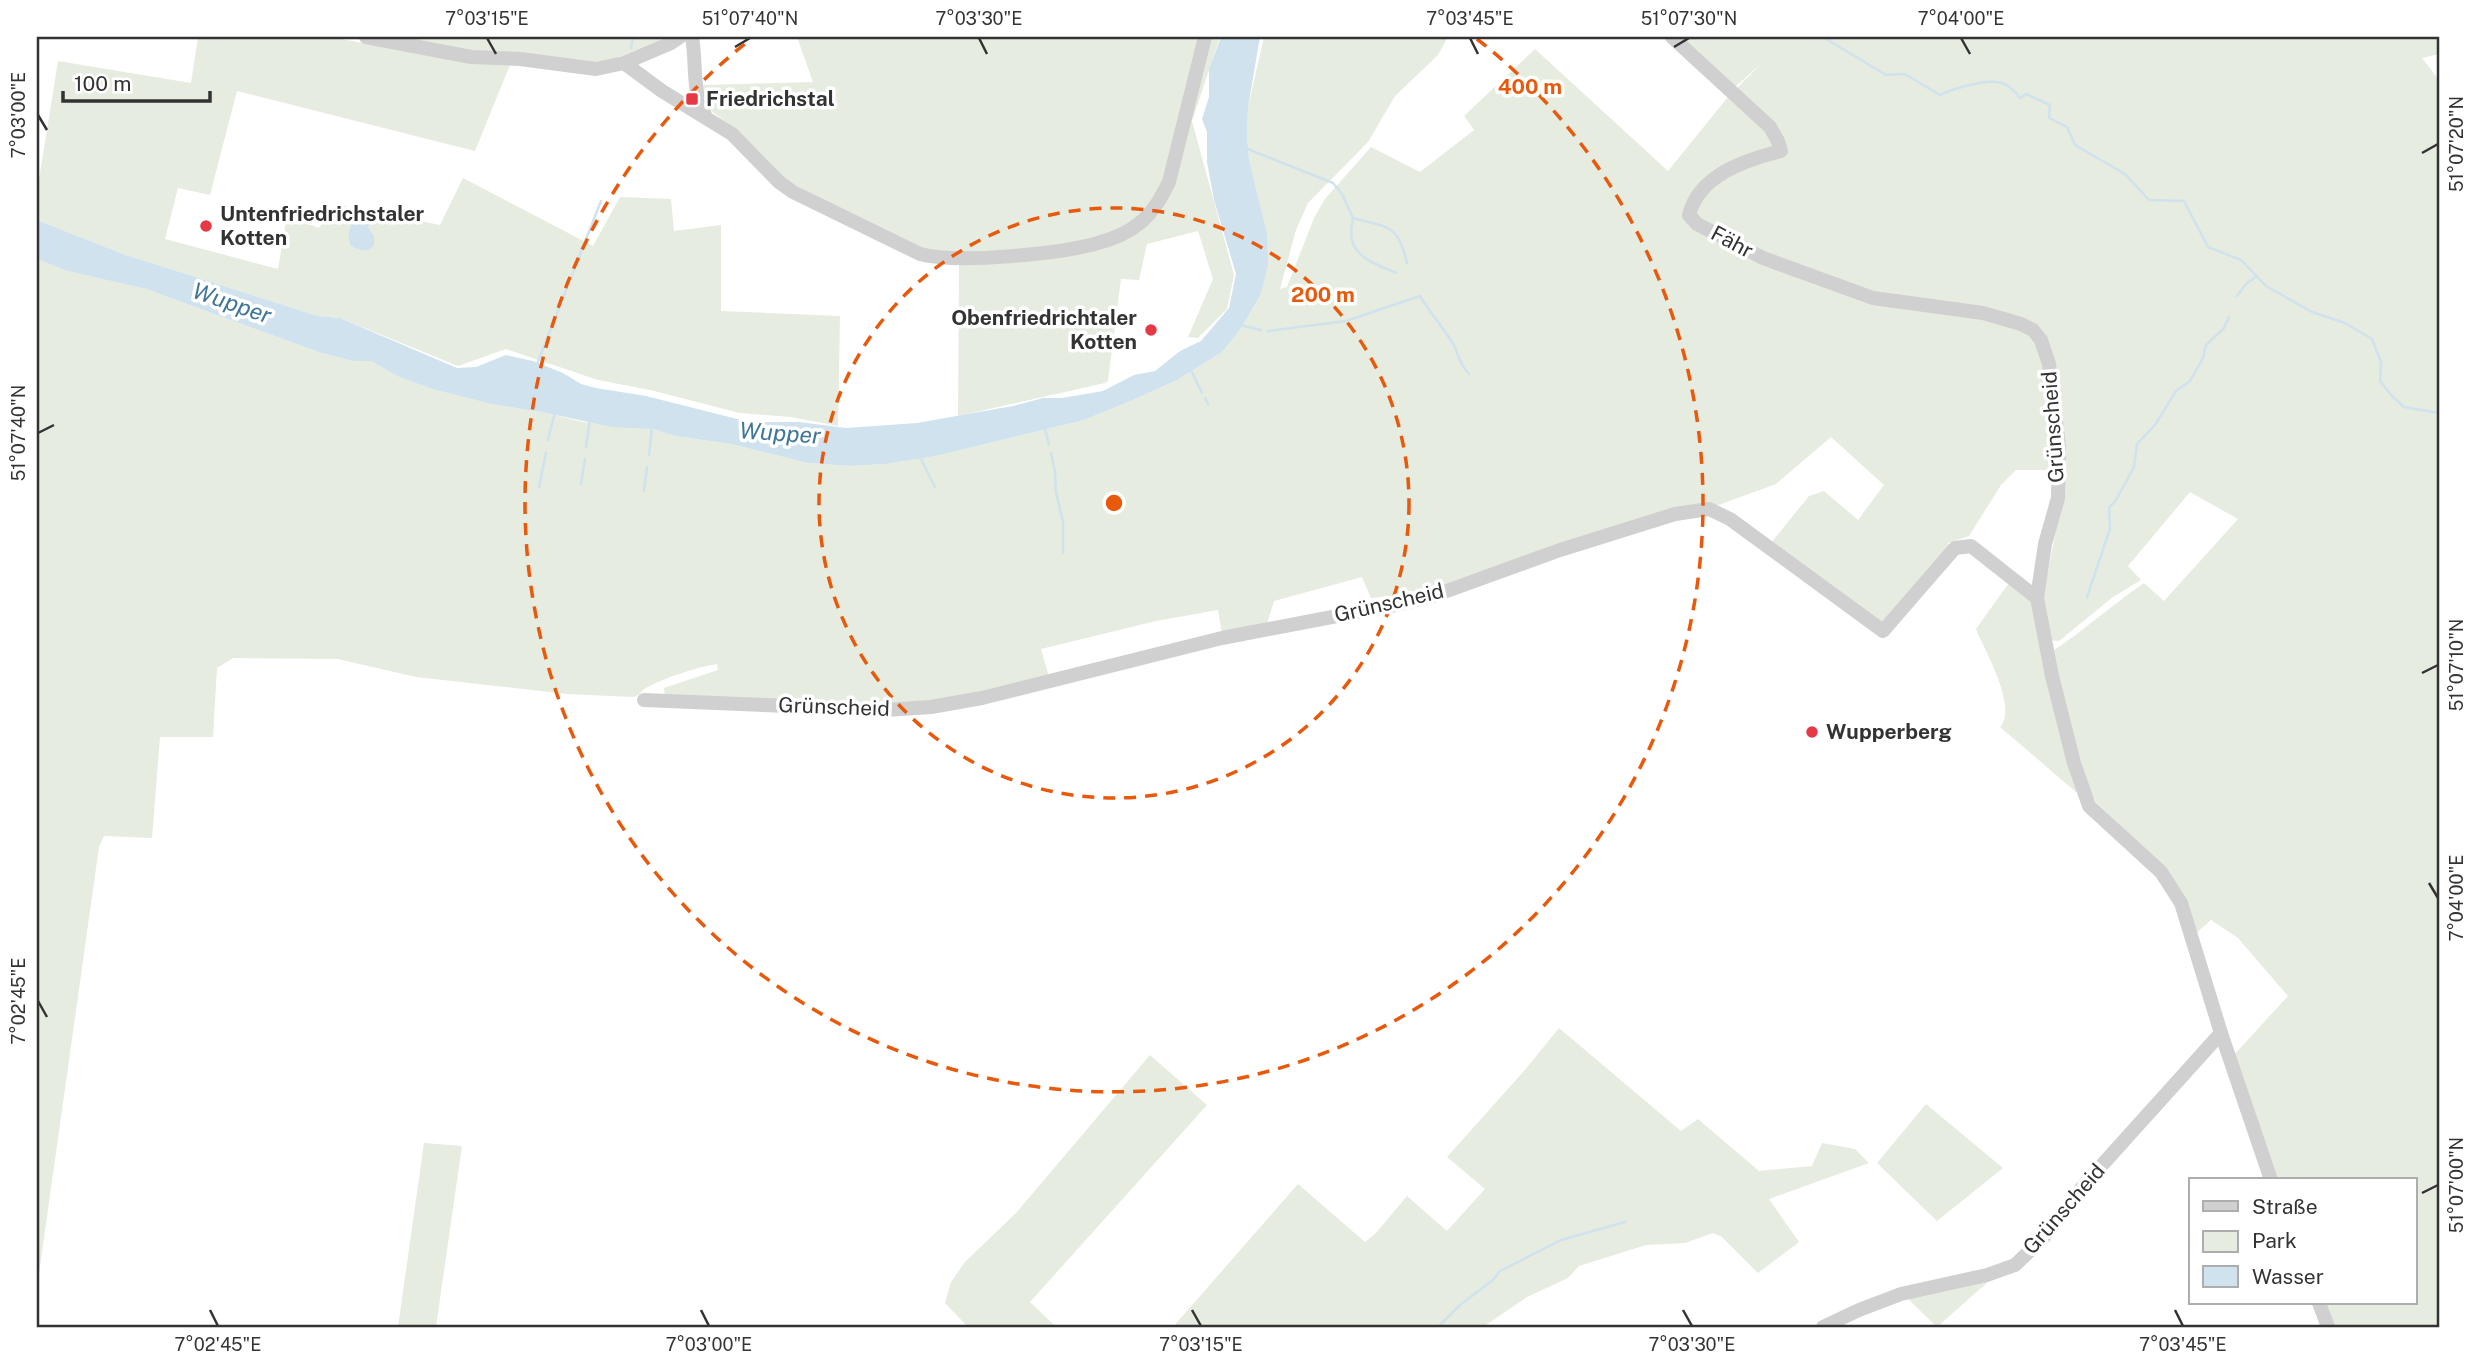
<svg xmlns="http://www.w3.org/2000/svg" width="2476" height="1364" font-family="'Public Sans',sans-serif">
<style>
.green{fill:#e6ecdf}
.water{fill:#cfe2ee}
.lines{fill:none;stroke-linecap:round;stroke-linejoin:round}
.stream{stroke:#cfe2ee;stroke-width:2.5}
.minor{stroke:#d0d0d0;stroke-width:14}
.ticks{fill:none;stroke:#333;stroke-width:2.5}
.ring{fill:none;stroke:#e8590c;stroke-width:3.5;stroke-dasharray:12 9}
.poi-dot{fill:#e63946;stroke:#fff;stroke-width:2.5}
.labels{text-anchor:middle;stroke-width:7;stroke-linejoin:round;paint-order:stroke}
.poi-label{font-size:21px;font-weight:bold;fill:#333;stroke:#fff;text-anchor:start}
.street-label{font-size:21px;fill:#333;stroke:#fff}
.water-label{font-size:23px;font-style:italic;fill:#3f7597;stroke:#fff}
.centre{fill:#e8590c;stroke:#fff;stroke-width:3.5}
.ring-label{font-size:21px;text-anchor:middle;font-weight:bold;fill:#e8590c;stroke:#fff;stroke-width:7;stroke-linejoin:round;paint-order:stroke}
.neatline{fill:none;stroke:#333;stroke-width:2.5}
.ticks-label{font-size:18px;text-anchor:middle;fill:#333}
</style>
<rect width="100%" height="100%" fill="#fff"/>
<path class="green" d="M198,37H331L430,56L510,65L475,151L237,91L210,195L178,188L165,239L278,269L287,216L319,228L335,204L440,225L463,178L593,246L620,197L671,199L674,231L721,225V311L840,316L838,426L791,417L740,413L650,390L598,380L506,349L458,366L340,318L318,316L123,254L37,220V192L58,61L191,83Z
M384,37H667L617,58L592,64L488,56Z
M797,37H1220L1192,121L1234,275L1227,309L1198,338L1188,337L1213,279L1198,231L1147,244L1139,280L1121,279L1108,381L1105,383L958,416L959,264L865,224L785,179L730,125L706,107L703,85L813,82Z
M1264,37H1448L1438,55L1395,96L1368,142L1308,203L1296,230L1280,289L1287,287L1314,218L1325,199L1371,147L1420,172L1474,130L1464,116L1535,49L1668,171L1728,97L1764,61L1734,88L1679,37H2439V54L2422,58L2439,80V1327H2333L2323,1303H2415V1180H2277L2233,1056L2288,996L2238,938L2211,920L2194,935L2165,868L2095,801L2080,768L2052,654L2054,650C2086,629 2113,604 2144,583L2164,601L2238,519L2190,492L2128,566L2141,580L2113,597L2059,641L2049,640L2043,597L2061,504L2052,470H2016L2001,485L1969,536L1948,543L1950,549L1880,624L1771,543L1809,496L1824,491L1858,520L1884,485L1831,437L1776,484L1713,507L1688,505L1427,592L1371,598L1362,577L1274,601L1266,627L1222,633L1218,610L1156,621L1041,649L1049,677L931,705L665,696L664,688L718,670L717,664C697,667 664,678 646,688C640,691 641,695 633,697L567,694L416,677L338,659L233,658L217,668L213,737H160L152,838L104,836L99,847L37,1288V259L67,271L146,289L321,353L353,361H371L399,377L432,389L491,404L541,412L583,422L653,429L675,436L731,444L808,463L850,466L886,464L936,456L1084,420L1133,400L1177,380L1222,352L1240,330L1260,296L1267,233L1249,159L1247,136L1248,107Z
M2011,580L2031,599L2069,770L2078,791L2076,792L2000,727C2018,707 1985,651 1976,629Z
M1559,1028L1681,1131L1698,1119L1759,1171L1812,1166L1822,1143L1855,1149L1869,1163L1769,1199L1799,1242L1758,1273L1722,1237L1713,1233L1685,1243L1646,1245L1579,1266L1568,1278L1527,1297L1483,1327H1173L1298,1184L1365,1242L1376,1233L1407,1196L1447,1231L1485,1189L1447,1157L1524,1071Z
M1150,1055L1207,1105L1030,1302L1056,1327H968L945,1303L951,1282L965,1262L1016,1213Z
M1926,1104L2003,1168L1937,1221L1877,1163Z
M424,1143L462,1146L436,1327H398Z
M1989,1281L1937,1327L1907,1298Z"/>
<path class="water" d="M1221,37H1260L1248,107L1247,136L1249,159L1267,233L1268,265L1260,296L1240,330L1222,352L1177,380L1133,400L1084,420L936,456L886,464L850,466L808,463L731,444L675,436L653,429L612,427L541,412L491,404L432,389L399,377L371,361H353L321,353L146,289L67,271L37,259V220L123,254L318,316L340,318L457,368L476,367L506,355L533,361L563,373L581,384L596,388L646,396L749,422H799L846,428L917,423L1013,406L1043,398H1062L1103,391L1134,375L1155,371L1180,351L1201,341L1229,308L1236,274L1214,200L1207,162V132L1202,119L1209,97V69Z
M369,214L372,217L368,228L374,236V245C367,254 360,250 351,246C344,232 353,216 369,214Z"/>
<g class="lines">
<path class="stream" d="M1823,37L1886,75L1905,74L1940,95C1952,89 1983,80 1996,82C2007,83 2013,89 2020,98L2026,94L2050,105L2049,118L2067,127L2075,145L2125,174L2149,200L2184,201L2208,247L2241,260L2266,286L2312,312L2345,323L2372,339L2381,362L2380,381L2391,395L2404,407L2439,413
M631,48L633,37
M1245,148L1333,183L1342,194L1353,218C1388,228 1398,223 1407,263
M1353,218C1352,224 1350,234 1352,240C1356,259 1381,266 1396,273
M2237,296L2247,283L2257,276
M1240,325L1261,330
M1268,331L1346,321L1420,296C1429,311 1440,324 1450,339C1459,351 1456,360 1469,374
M537,364L601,201
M1190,368L1202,393
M1205,398L1208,404
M1045,428L1049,445
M548,440L555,412
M586,447L590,419
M1051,453L1055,471L1056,492L1063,522V553
M649,455L652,427
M919,455L935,487
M581,484L585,459
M539,487L546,453
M644,491L647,467
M2087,597L2110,529L2109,508L2116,500L2134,467L2137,444L2155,425L2176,391L2190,381L2203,358L2206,345L2224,328L2229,317
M1438,1327L1460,1305L1493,1280L1500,1271L1561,1240L1625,1222"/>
<path class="minor" d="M366,37L471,57L520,59L596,69L624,63L671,43L680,37
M692,37C697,64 691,92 706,117
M1672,37L1770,127L1778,141L1781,151C1745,160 1699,175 1689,215L1697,224L1763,258L1873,298L1983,313L2021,324L2033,330L2041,340L2049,364L2059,446L2058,498L2045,544L2037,598L2052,676L2074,763L2089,806L2161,872L2181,903L2221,1033L2271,1180
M624,63L662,91L732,134L779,182L793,192L920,254C957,264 1060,254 1098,243C1113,239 1129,232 1141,222C1154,211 1162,196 1169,182L1205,37
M644,700L886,710L931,707L982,698L1222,638L1400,604L1433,596L1560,550L1675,514L1709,509L1730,519L1883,631L1955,548L1971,546L2037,598
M2319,1303L2328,1327
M1823,1327L1859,1310L1901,1294L1987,1275L2015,1265L2044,1237L2084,1185L2221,1033"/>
</g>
<path class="ticks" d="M487,38L496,54M979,38L987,54M1470,38L1478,54M1961,38L1970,54M735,47L750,38M1674,47L1689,38M38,115L47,130M2422,153L2438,144M38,433L54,425M2422,673L2438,665M2429,883L2438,898M38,1001L47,1017M2422,1193L2438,1185M210,1310L218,1326M701,1310L709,1326M1192,1310L1201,1326M1683,1310L1692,1326M2175,1310L2183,1326"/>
<g class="ring">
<circle cx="1114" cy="503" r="295"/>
<path d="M1477 39A589 589 0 1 1 751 39"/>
</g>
<g class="poi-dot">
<rect x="685" y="92" width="14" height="14" rx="3.5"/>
<circle cx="206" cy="226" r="7"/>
<circle cx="1151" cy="330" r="7"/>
<circle cx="1812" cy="732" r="7"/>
</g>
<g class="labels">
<g class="poi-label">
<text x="706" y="106">Friedrichstal</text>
<text x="220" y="221">Untenfriedrichstaler<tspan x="220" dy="24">Kotten</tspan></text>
<text x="1137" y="325" text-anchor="end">Obenfriedrichtaler<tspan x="1137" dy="24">Kotten</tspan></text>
<text x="1826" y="739">Wupperberg</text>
</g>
<g class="street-label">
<text transform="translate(1732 242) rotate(28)" y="7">Fähr</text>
<text transform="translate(2053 427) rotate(-94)" y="7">Grünscheid</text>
<text transform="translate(1389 603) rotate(-13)" y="7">Grünscheid</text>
<text transform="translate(834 707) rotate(2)" y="7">Grünscheid</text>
<text transform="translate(2064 1209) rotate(-49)" y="7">Grünscheid</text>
</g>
<g class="water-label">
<text transform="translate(232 303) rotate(19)" y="8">Wupper</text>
<text transform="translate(780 433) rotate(4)" y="8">Wupper</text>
</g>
</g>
<circle cx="1114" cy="503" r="10" class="centre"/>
<g class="ring-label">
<text x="1530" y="94">400 m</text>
<text x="1323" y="302">200 m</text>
</g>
<rect width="2476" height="1364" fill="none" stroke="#ffffff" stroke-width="77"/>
<rect x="2189" y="1178" width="228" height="126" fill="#ffffff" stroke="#adadad" stroke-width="2"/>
<rect x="2203" y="1201" width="35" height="10" fill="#d0d0d0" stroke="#adadad" stroke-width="2"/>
<text x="2252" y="1214" font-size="21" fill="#333333">Straße</text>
<rect x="2203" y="1231" width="35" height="21" fill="#e6ecdf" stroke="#adadad" stroke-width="2"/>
<text x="2252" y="1248" font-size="21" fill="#333333">Park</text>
<rect x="2203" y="1266" width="35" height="21" fill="#cfe2ee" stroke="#adadad" stroke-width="2"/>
<text x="2252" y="1284" font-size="21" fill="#333333">Wasser</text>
<path d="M63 91v10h147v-10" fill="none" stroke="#333333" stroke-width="3.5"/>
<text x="74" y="91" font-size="21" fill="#333333" stroke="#ffffff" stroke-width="5" paint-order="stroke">100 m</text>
<rect x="38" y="38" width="2400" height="1288" class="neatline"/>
<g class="ticks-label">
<text x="487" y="25">7°03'15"E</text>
<text x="750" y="25">51°07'40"N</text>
<text x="979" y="25">7°03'30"E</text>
<text x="1470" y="25">7°03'45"E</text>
<text x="1689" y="25">51°07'30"N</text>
<text x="1961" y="25">7°04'00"E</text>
<text transform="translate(19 115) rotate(-90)" y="6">7°03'00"E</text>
<text transform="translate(2457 144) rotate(-90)" y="6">51°07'20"N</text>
<text transform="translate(19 433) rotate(-90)" y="6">51°07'40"N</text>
<text transform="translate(2457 665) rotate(-90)" y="6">51°07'10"N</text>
<text transform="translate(2457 898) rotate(-90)" y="6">7°04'00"E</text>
<text transform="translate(19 1001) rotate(-90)" y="6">7°02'45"E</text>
<text transform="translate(2457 1185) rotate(-90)" y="6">51°07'00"N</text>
<text x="218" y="1351">7°02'45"E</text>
<text x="709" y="1351">7°03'00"E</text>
<text x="1201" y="1351">7°03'15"E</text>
<text x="1692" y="1351">7°03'30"E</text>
<text x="2183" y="1351">7°03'45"E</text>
</g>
</svg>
